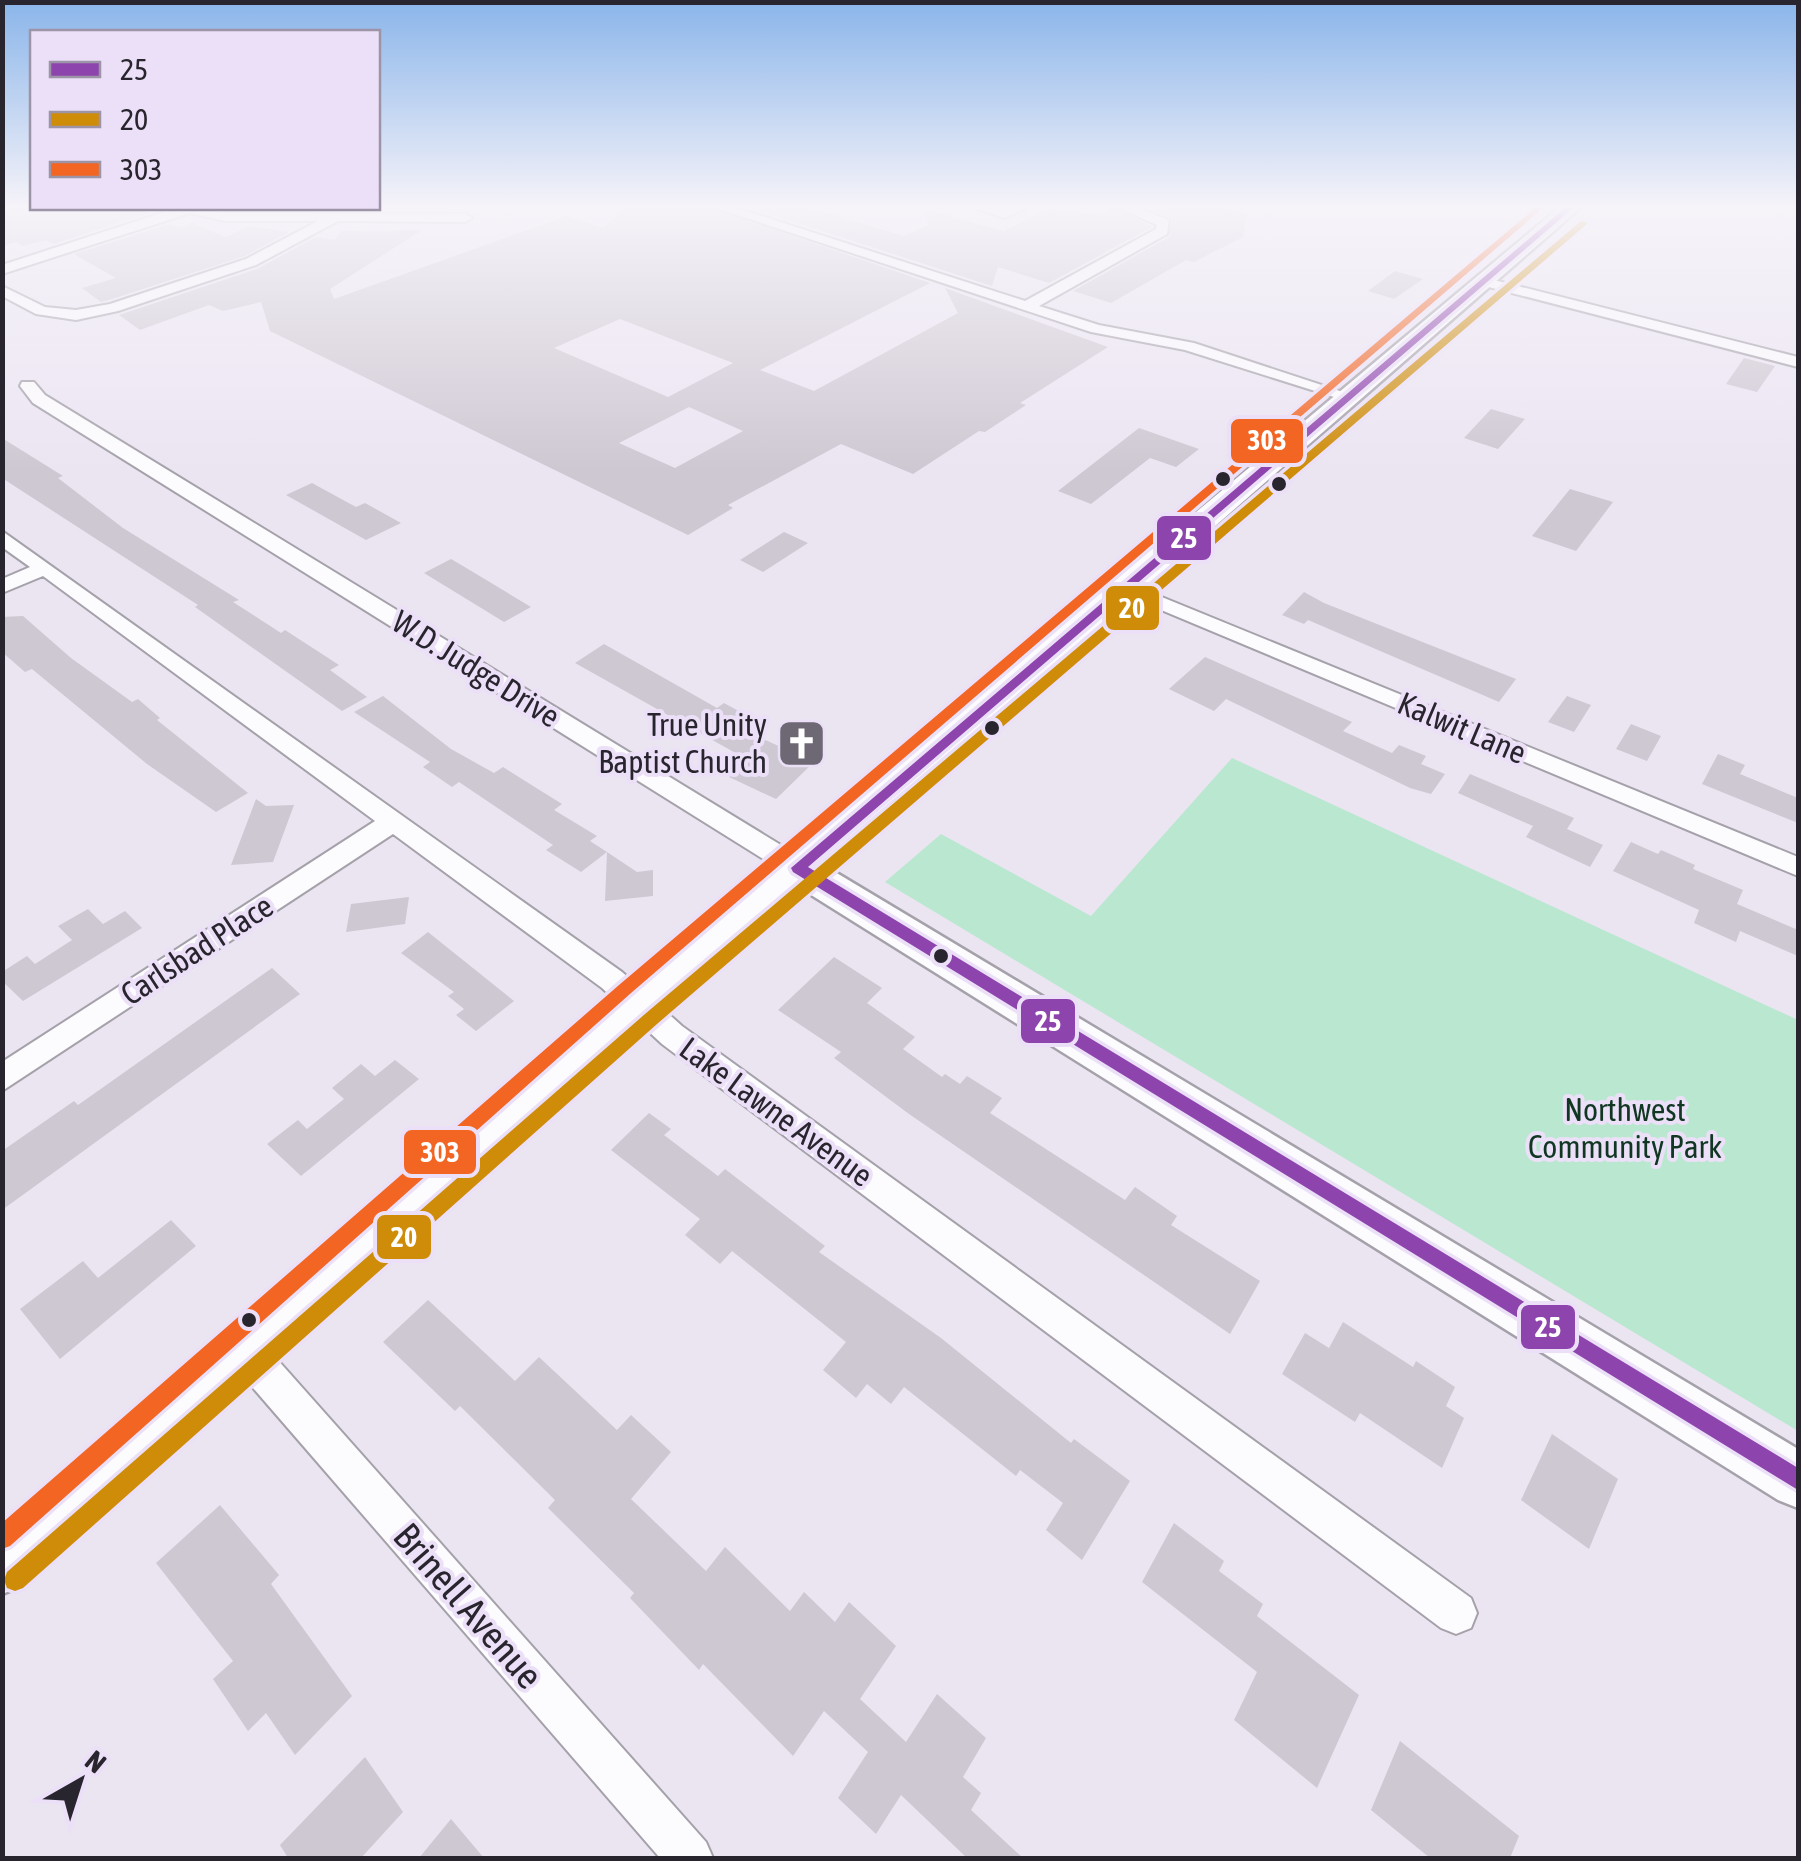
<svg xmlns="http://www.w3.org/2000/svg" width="1801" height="1861" font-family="'Asap Condensed',sans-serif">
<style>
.green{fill:#bae7cf}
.building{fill:#cec8d2;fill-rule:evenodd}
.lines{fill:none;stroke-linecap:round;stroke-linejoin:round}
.street-casing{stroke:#a5a1aa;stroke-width:4}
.secondary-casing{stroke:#a5a1aa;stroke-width:5}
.street{fill:#fcfbfd;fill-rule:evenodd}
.secondary{fill:#fcfbfd;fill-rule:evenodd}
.bus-1-casing{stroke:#ebe0f7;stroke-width:7}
.bus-2-casing{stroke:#ebe0f7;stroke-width:7}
.bus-3-casing{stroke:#ebe0f7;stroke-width:7}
.bus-1{fill:#8e44ad;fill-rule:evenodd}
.bus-2{fill:#ce8c09;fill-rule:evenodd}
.bus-3{fill:#f26522;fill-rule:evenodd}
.bus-dot{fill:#29252e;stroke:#ebe0f7;stroke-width:4}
.labels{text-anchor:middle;stroke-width:8;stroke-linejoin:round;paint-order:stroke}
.street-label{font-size:32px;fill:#29252e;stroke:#ebe0f7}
.poi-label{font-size:32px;fill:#29252e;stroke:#ebe0f7;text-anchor:end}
.park-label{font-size:32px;fill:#113722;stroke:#ebe0f7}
.near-street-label{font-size:38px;fill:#29252e;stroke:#ebe0f7}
.line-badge{stroke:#ebe0f7;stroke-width:4}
.badge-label{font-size:28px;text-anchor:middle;font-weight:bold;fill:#fff}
</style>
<rect width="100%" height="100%" fill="#ebe5f2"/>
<path class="green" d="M1232,758L1798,1020V1431L885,882L941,834L1091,916Z"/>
<path class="building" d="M2,208H137L148,213L54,244L46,240L23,246L16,242L2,246Z
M625,208H712L930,283L760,370L814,391L958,313L945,288L1108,347L1020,403L1026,405L985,432L979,431L913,474L841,444L728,505L733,508L688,535L270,331L261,302L223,311L209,305L140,330L119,315L257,269L316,237L335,240L341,231L422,230L330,289L334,299L567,216L603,228ZM620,319L733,363L668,397L554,348ZM689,407L743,431L675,468L619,443Z
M751,208H808L904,236L928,225L925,209L1004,231L1050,208L1105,216L1106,208H1115L1152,227L1049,283L998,267L992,286Z
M1150,208H1229L1247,215L1243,237L1194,262L1186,260L1111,303L1073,291L1169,237L1172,218Z
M192,223L226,237L249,226L289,232L245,256L109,300L101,302L82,288L116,278L74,254L170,224L179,228Z
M1395,271L1423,279L1394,299L1368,291Z
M1744,358L1775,366L1757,392L1726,384Z
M1491,409L1525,419L1498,449L1464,438Z
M1139,428L1199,449L1176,467L1150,458L1091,504L1058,491Z
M2,438L63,476L58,478L123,528L239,600L233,602L281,633L285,630L339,665L330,670L367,697L342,711L195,607L198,605L2,478Z
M312,483L356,507L365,503L401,523L366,540L286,495Z
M1570,489L1613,502L1576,551L1532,536Z
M784,532L808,543L763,572L740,560Z
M451,559L463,566L531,607L504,622L424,573Z
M1304,592L1324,603L1516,679L1499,702L1308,620L1304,624L1282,615Z
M23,616L71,658L132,702L138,699L160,718L157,720L248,793L216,812L147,764L32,669L25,672L2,652V617Z
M604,644L717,708L724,703L746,715L732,725L814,762L776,799L729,777L748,760L575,663Z
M1205,657L1352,722L1343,731L1392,753L1399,745L1426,756L1421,764L1445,774L1431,794L1410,788L1226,699L1214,711L1169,689Z
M383,696L451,749L494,773L503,767L562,804L554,810L597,836L590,841L607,852L581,872L546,850L553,845L508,815L459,782L452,787L423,767L430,762L354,712Z
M1567,696L1591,705L1574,732L1548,722Z
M1631,724L1661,736L1647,761L1616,749Z
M1718,754L1745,765L1740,774L1798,798V823L1702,784Z
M1470,774L1574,818L1567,829L1603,845L1590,867L1526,837L1533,826L1458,793Z
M256,799L266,806L294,805L273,862L231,865Z
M1631,842L1658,854L1661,850L1695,865L1693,869L1743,890L1737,904L1798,930V956L1740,931L1736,942L1694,923L1699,910L1613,871Z
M607,852L637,872L653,870V896L605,901Z
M409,897L405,924L346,932L351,904Z
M88,909L103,924L125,911L142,928L23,1001L2,981V972L27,956L35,964L72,940L58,926Z
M428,932L514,1001L476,1031L456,1015L464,1009L448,996L454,992L401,953Z
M834,957L882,988L867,1003L915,1037L903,1049L942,1077L945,1074L960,1084L967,1076L1002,1098L990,1113L1125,1200L1135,1187L1177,1216L1171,1225L1260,1281L1230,1334L909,1114L834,1058L841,1052L778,1010Z
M272,968L300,994L2,1210V1151L74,1101L78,1105Z
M395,1060L419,1079L301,1176L267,1144L298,1120L307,1129L344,1099L332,1088L361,1064L375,1076Z
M649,1113L671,1129L664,1135L718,1176L725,1169L825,1246L819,1252L941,1338L1071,1443L1074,1439L1130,1481L1082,1560L1046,1530L1063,1503L1020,1470L1016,1476L904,1387L891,1404L867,1384L856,1398L823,1370L846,1342L732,1251L720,1264L685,1235L700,1219L611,1150Z
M171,1220L196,1246L60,1359L20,1309L83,1261L98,1278Z
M428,1300L515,1381L539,1357L617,1430L631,1415L671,1452L631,1499L706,1571L725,1547L790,1611L804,1592L835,1622L849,1602L896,1646L860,1699L906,1742L937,1694L986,1738L963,1777L981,1793L971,1810L1023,1858H967L901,1795L876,1834L838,1798L868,1752L824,1711L793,1756L703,1664L699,1670L630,1598L634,1593L548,1508L555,1500L460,1406L455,1411L383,1342Z
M1343,1322L1413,1367L1416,1361L1455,1387L1446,1406L1464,1418L1442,1468L1360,1413L1355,1422L1282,1374L1305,1333L1329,1348Z
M1552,1434L1618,1479L1589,1549L1521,1500Z
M220,1505L279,1575L271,1584L352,1696L295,1755L266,1713L248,1731L213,1679L233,1661L156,1563Z
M1174,1523L1224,1561L1219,1571L1263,1604L1257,1616L1359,1695L1317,1788L1234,1720L1257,1672L1142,1582Z
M1400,1741L1519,1836L1510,1858H1430L1371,1810Z
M365,1757L403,1812L361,1858H288L280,1845Z
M451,1819L484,1858H419Z"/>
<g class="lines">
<defs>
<path id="street" d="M177,208L225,213L465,214L472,218L465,222L338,221L256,265L118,311L76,320L36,314L2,296V286L45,307L76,310L110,304L246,259L318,221H225L190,213L2,274V265Z
M716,208H737L1025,301L1156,229L1157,225L1119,208H1138L1169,220L1167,234L1039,306L1099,325L1194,343L1358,397L1350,402L1185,350L1091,332Z
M974,208H1027L1005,218Z
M1486,278L1798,357V367L1481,285L1479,282Z
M22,382H34L45,395L807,861L811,868L807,875H789L33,403L20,386Z
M2,531L622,972L682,1026L1471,1598L1477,1613L1471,1628L1456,1634L1441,1628L662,1044L602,988L393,834L2,1091V1062L375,821L43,576L2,593V579L30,567L2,547Z
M1125,582L1798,857V876L1118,592L1115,588Z
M247,1335L260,1340L706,1842L713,1858H660L234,1366L229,1353L234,1340Z"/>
<path id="secondary" d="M1559,208H1580L825,866L1798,1449V1508L1778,1500L800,888L653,1016L23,1586L2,1594V1526L623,992Z"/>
</defs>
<use href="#street" class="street-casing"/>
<use href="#secondary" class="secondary-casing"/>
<use href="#street" class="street"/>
<use href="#secondary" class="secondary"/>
<defs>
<path id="bus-1" d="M1565,208H1573L808,867L1798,1468V1490L793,872L791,868Z"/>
<path id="bus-2" d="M1581,221L1588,223L657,1024L23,1588L15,1591L7,1588L4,1580L7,1572L645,1014Z"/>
<path id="bus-3" d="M1535,208H1543L631,993L10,1546L2,1549V1523L619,985Z"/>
</defs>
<use href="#bus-1" class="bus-1-casing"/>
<use href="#bus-2" class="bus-2-casing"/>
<use href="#bus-3" class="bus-3-casing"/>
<use href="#bus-1" class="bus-1"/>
<use href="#bus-2" class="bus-2"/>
<use href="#bus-3" class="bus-3"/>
</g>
<linearGradient id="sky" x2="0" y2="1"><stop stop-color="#8ab5ea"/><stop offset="0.44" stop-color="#f6f3f9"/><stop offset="1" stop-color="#f6f3f9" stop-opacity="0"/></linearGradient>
<rect width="1801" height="469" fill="url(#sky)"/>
<defs>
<symbol id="church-square" viewBox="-11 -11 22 22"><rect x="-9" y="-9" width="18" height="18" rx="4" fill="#6d6873" stroke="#ebe0f7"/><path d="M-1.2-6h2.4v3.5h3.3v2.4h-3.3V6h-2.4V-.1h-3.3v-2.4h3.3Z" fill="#fff"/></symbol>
</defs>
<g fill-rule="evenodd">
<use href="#church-square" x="774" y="716" width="55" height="55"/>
</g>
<g class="bus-dot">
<circle cx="1223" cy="479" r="9"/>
<circle cx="1279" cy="484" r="9"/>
<circle cx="992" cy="728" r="9"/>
<circle cx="941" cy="956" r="9"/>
<circle cx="249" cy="1320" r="9"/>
</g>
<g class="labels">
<g class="street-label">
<text transform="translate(476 669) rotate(32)" y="11">W.D. Judge Drive</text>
<text transform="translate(1462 728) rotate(23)" y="11">Kalwit Lane</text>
<text transform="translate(197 950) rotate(-33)" y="11">Carlsbad Place</text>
<text transform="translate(776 1112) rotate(36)" y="11">Lake Lawne Avenue</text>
</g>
<g class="poi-label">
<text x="767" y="736">True Unity<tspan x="767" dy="37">Baptist Church</tspan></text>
</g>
<g class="park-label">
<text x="1625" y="1121">Northwest<tspan x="1625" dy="37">Community Park</tspan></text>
</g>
<g class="near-street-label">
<text transform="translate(468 1606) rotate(49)" y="13">Brinell Avenue</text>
</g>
</g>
<g class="line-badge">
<rect x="1229" y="417" width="76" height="48" rx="10" fill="#f26522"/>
<rect x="1155" y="514" width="58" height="48" rx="10" fill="#8e44ad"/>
<rect x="1104" y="584" width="57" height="48" rx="10" fill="#ce8c09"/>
<rect x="1019" y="997" width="58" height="48" rx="10" fill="#8e44ad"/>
<rect x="402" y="1128" width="76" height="48" rx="10" fill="#f26522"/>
<rect x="375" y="1213" width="58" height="48" rx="10" fill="#ce8c09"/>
<rect x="1519" y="1303" width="58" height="48" rx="10" fill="#8e44ad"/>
</g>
<g class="badge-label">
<text x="1267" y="450">303</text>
<text x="1184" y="548">25</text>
<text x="1132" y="618">20</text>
<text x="1048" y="1031">25</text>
<text x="440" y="1162">303</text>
<text x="404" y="1247">20</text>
<text x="1548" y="1337">25</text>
</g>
<rect width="1801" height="1861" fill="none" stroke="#29252e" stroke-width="10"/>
<rect x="30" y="30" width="350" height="180" fill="#ebe0f7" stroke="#9d95a7" stroke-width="2.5"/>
<rect x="50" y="62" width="50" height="15" fill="#8e44ad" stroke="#9d95a7" stroke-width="2.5"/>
<text x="120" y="80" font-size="30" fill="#29252e">25</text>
<rect x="50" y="112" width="50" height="15" fill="#ce8c09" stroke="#9d95a7" stroke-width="2.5"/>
<text x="120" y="130" font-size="30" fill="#29252e">20</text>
<rect x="50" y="162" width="50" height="15" fill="#f26522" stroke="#9d95a7" stroke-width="2.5"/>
<text x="120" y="180" font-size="30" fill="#29252e">303</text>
<g transform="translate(80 1781) rotate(39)" stroke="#ebe0f7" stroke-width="8" paint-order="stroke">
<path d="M0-8L18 38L0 25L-18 38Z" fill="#29252e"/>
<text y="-15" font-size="28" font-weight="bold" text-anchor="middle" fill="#29252e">N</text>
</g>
</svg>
